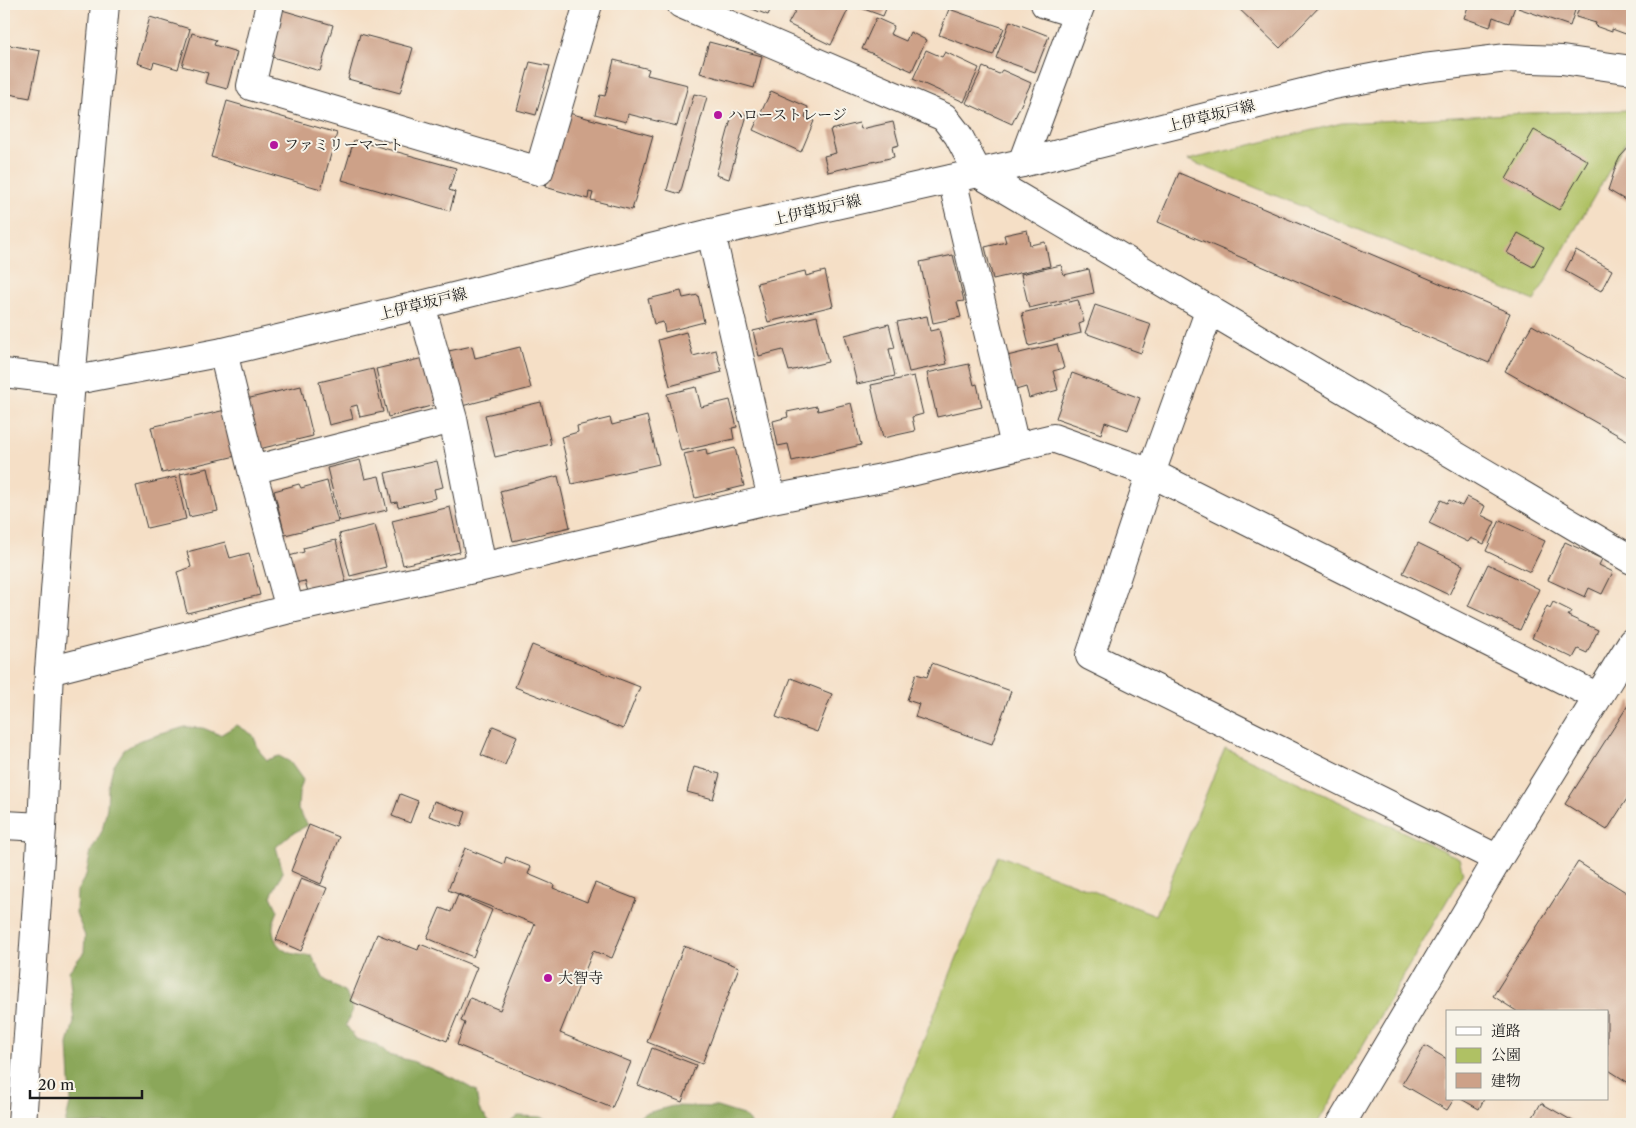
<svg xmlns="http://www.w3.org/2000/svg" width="1636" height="1128" font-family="'Libre Caslon Text','Noto Serif JP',serif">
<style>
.green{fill:#afc164;stroke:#666e40}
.forest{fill:#8ba75a;stroke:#54623b}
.building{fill:#cda188}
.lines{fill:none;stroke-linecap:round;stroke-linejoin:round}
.minor-casing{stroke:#3d3936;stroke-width:30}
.tertiary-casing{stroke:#3d3936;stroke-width:30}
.secondary-casing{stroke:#3d3936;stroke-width:30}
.minor{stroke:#fff;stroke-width:28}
.tertiary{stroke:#fff;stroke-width:28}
.secondary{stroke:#fff;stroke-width:28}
.poi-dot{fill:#b5179e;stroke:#f7f3e8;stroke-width:2}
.labels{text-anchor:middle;stroke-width:4;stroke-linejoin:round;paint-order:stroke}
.poi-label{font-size:15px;fill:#1c1c1c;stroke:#f7f3e8;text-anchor:start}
.street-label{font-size:15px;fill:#1c1c1c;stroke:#f7f3e8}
</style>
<rect width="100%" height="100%" fill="#f7f3e8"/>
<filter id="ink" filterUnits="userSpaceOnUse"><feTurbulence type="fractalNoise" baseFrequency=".02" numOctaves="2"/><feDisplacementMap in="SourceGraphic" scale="10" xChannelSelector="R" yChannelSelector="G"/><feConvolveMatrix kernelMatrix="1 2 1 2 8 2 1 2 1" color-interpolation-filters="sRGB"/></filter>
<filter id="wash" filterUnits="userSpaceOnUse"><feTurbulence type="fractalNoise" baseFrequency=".0096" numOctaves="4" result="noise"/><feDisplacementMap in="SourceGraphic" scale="20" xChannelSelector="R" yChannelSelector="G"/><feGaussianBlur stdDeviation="1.12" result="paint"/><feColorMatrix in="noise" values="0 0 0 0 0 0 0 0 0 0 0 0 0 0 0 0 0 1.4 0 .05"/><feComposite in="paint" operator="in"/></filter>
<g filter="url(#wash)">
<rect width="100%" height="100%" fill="#f5dfc6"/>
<path class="green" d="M1632,110V131L1534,301L1188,160L1342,123L1528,113Z
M1225,748L1459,858L1463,873L1317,1124H890L998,855L1156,915Z"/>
<path class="forest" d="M237,725L253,735L260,752L267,760L279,756L290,762L303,780L299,793L298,810L308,825L290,835L276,847L283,872L271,896L278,911C276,916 272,925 273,930C275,953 294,955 312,956L324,979L334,986L346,993L353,1010L346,1025L356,1039L377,1045L388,1055L412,1061L453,1078L476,1091L479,1109L491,1124H65L71,1100L68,1044L74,1022L69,971L84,952L85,936L76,913L77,891L86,875L91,851L102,831L107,807L108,788L113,767L124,750L138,741L185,727L203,728L220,735Z
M673,1106L717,1107L743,1115L752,1124H632L643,1114Z
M518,1116L541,1117L561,1124H506H508Z"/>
<g id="blocks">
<path class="building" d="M739,4H773L768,15Z
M799,4H819L822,5V4H835L848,10L831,45L788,24Z
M850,4H888L883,16Z
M1234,4H1322L1280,48Z
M1469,4H1516L1509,23L1493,17L1490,27L1464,18Z
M1520,4H1577L1570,26L1518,8Z
M1580,4H1632L1631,36L1612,29V32L1595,26L1596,23L1576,17Z
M949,9L1004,28L993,55L939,35Z
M282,10L333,25L320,71L269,56Z
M150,17L190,29L178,69L154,62L152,68L137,63Z
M876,18L894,26L890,34L906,41L910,32L926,40L912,71L862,49Z
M1010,21L1049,36L1035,72L996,58Z
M192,33L216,40L214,45L237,52L227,89L205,83L208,73L182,66Z
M360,34L413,48L400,93L348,79Z
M709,42L762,56L754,88L700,73Z
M4,44L40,51L30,98L4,93Z
M926,50L942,57L945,52L979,68L964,102L913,79Z
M614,60L649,69L647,75L688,85L677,126L628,114L626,122L595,114L600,95L605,96Z
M530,62L550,66L536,115L517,110Z
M983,67L999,74L1002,70L1031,83L1012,124L966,103Z
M771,91L808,107L805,117L814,121L801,152L753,130Z
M694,94L707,97L680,194L667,190Z
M227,101L337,133L321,189L211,157Z
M565,112L653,136L632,210L591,200L593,193L589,192L588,199L545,187Z
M733,112L747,115L729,179L716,175Z
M893,122L899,145L892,147L894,157L828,172L824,156L836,153L830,130L859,123L861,129Z
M1534,130L1588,161L1559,210L1506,179Z
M354,140L456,168L449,190L455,192L450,211L342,180Z
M1632,144V204L1608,190L1617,163L1620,157Z
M1179,173L1510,313L1489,363L1158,222Z
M1027,230L1030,245L1045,242L1050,266L993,279L985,247L1006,242L1004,235Z
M1518,233L1544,247L1533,267L1507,253Z
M1576,250L1612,270L1601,291L1565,271Z
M953,255L964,301L957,302L961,317L933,323L920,262Z
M1061,265L1064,275L1089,269L1094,293L1029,308L1021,274Z
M805,271L806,276L825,271L833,306L768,322L757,283Z
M681,291L683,298L698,295L704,322L665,332L663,322L654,324L648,299Z
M1078,300L1084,322L1079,324L1081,333L1029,346L1022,313Z
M1095,305L1151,324L1141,353L1085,333Z
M817,316L828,362L789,371L783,350L759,356L753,331Z
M927,316L930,331L939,329L947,364L909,372L897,322Z
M889,324L895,348L889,349L895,376L857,384L845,335Z
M1532,325L1632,382V443L1505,371Z
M686,332L693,356L716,350L722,372L670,386L658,340Z
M1057,344L1064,368L1053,371L1058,390L1029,398L1026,387L1016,390L1007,356Z
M472,346L475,358L520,347L531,388L458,407L444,352Z
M428,357L439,404L388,417L376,369Z
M969,364L974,385L977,384L982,407L937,417L927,373Z
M373,369L383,412L360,417L357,405L350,407L353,419L329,425L319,382Z
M1072,373L1140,398L1128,430L1105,422L1101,434L1056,418Z
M914,376L923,414L912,417L915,431L883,438L871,385Z
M301,386L313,436L259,449L246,399Z
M696,387L701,407L730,400L737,427L732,428L734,439L681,451L667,394Z
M541,402L551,444L495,457L485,415Z
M851,403L861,445L792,461L788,444L778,446L773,421L788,417L787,412L817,406L818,411Z
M230,409L236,456L162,473L151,427Z
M647,416L659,464L572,484L561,437L578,432L577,426L610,418L612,425Z
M735,448L744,486L695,498L684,454L706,449L707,455Z
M360,460L365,479L379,476L387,510L340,521L327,468Z
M437,461L443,487L434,489L436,498L398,507L397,502L392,503L385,473Z
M208,468L218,511L189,517L180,474Z
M558,476L570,527L513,541L500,491Z
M176,477L186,519L147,528L136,486Z
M327,481L338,522L285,535L274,491L299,484L301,488Z
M1467,497L1485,506L1481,515L1495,522L1484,544L1471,538L1468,542L1429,523L1441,500L1447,503L1449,500L1462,506Z
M450,507L460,552L403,565L392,521Z
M1500,520L1545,541L1530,572L1486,551Z
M375,525L386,567L350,576L339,534Z
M336,540L346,583L308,592L305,581L295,583L289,556L304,552L303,548Z
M225,542L230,558L249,553L260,595L187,613L177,572L191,567L187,552Z
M1565,542L1602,559L1599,565L1613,572L1602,594L1589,588L1585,597L1548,580Z
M1418,543L1463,565L1449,595L1403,573Z
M1488,564L1539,589L1520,630L1468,606Z
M1553,602L1571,611L1568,616L1598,630L1587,653L1578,649L1573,658L1532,638L1547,606L1550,608Z
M532,645L640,687L623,729L515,687Z
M932,663L1011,691L992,744L915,717L919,704L907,700L916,674L927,677Z
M791,678L832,694L817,732L776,717Z
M1632,699V791L1607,830L1565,804Z
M493,726L517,736L505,765L481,755Z
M694,767L720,774L713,799L687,792Z
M400,794L418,801L410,823L392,816Z
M434,801L466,812L461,827L429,816Z
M309,825L339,837L321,884L291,871Z
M465,848L504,864L506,857L531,867L528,874L554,885L553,888L587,902L595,883L636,899L612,958L593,951L560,1033L631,1062L612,1108L457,1045L465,1023L461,1021L470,998L500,1010L535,924L448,890Z
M1578,862L1632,896V1085L1607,1069V1012H1518L1493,996Z
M301,878L327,888L301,951L276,940Z
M458,895L492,910L473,957L427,938L440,908L451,912Z
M377,934L418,950L420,944L477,967L447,1041L350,1001Z
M684,946L739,967L702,1064L647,1042Z
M1425,1046L1447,1059V1099H1454L1447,1110L1402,1084Z
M652,1048L696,1065L682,1102L638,1085Z
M1461,1099H1484L1479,1109Z
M1541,1103L1578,1124H1529Z"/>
</g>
</g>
<g filter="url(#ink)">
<use href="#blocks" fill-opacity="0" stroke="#3d3936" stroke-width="1"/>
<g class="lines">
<defs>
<path id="minor" d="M270,4L251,86L539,171L588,4
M681,4L944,117L958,135L978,173L1632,560
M1045,4L1077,14
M1022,163L1081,4
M952,179L1015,446
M711,233L772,499
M421,305L453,419L482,567
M1210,309L1151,473L1090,656L1498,859
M223,352L252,470L290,609
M252,470L453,419
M49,671L290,609L482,567L772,499L903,474L1053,438L1151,473L1598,697
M4,825L42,827
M1341,1124L1498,859L1632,642"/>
<path id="tertiary" d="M22,1124L42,827L49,671L71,381L105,4"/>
<path id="secondary" d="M4,373L71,381L223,352L421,305L711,233L1022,163L1334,85L1424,68L1507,58L1562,60L1632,70"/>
</defs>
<use href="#minor" class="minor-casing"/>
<use href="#tertiary" class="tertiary-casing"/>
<use href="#secondary" class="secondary-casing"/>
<use href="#minor" class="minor"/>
<use href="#tertiary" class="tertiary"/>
<use href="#secondary" class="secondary"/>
</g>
</g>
<g class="poi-dot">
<circle cx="718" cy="115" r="5"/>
<circle cx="274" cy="145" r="5"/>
<circle cx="548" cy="978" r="5"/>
</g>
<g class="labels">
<g class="poi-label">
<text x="728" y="120">ハローストレージ</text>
<text x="284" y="150">ファミリーマート</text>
<text x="558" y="983">大智寺</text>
</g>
<g class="street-label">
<text transform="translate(1211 116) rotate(-14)" y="5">上伊草坂戸線</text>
<text transform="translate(817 210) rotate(-13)" y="5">上伊草坂戸線</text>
<text transform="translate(423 304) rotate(-14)" y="5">上伊草坂戸線</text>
</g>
</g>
<rect width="1636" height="1128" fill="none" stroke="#f7f3e8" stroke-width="20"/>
<rect x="1446" y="1010" width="162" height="90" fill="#f7f3e8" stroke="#9f9d96"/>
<rect x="1456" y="1027" width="25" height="8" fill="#ffffff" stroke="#9f9d96"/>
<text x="1491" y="1036" font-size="15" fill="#1c1c1c">道路</text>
<rect x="1456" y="1048" width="25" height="15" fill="#afc164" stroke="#9f9d96"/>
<text x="1491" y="1060" font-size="15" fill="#1c1c1c">公園</text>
<rect x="1456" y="1073" width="25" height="15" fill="#cda188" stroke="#9f9d96"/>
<text x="1491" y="1086" font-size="15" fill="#1c1c1c">建物</text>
<path d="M30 1090v8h112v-8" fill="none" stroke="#1c1c1c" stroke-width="2.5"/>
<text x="38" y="1090" font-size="15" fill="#1c1c1c" stroke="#f7f3e8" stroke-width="4" paint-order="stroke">20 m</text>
</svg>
